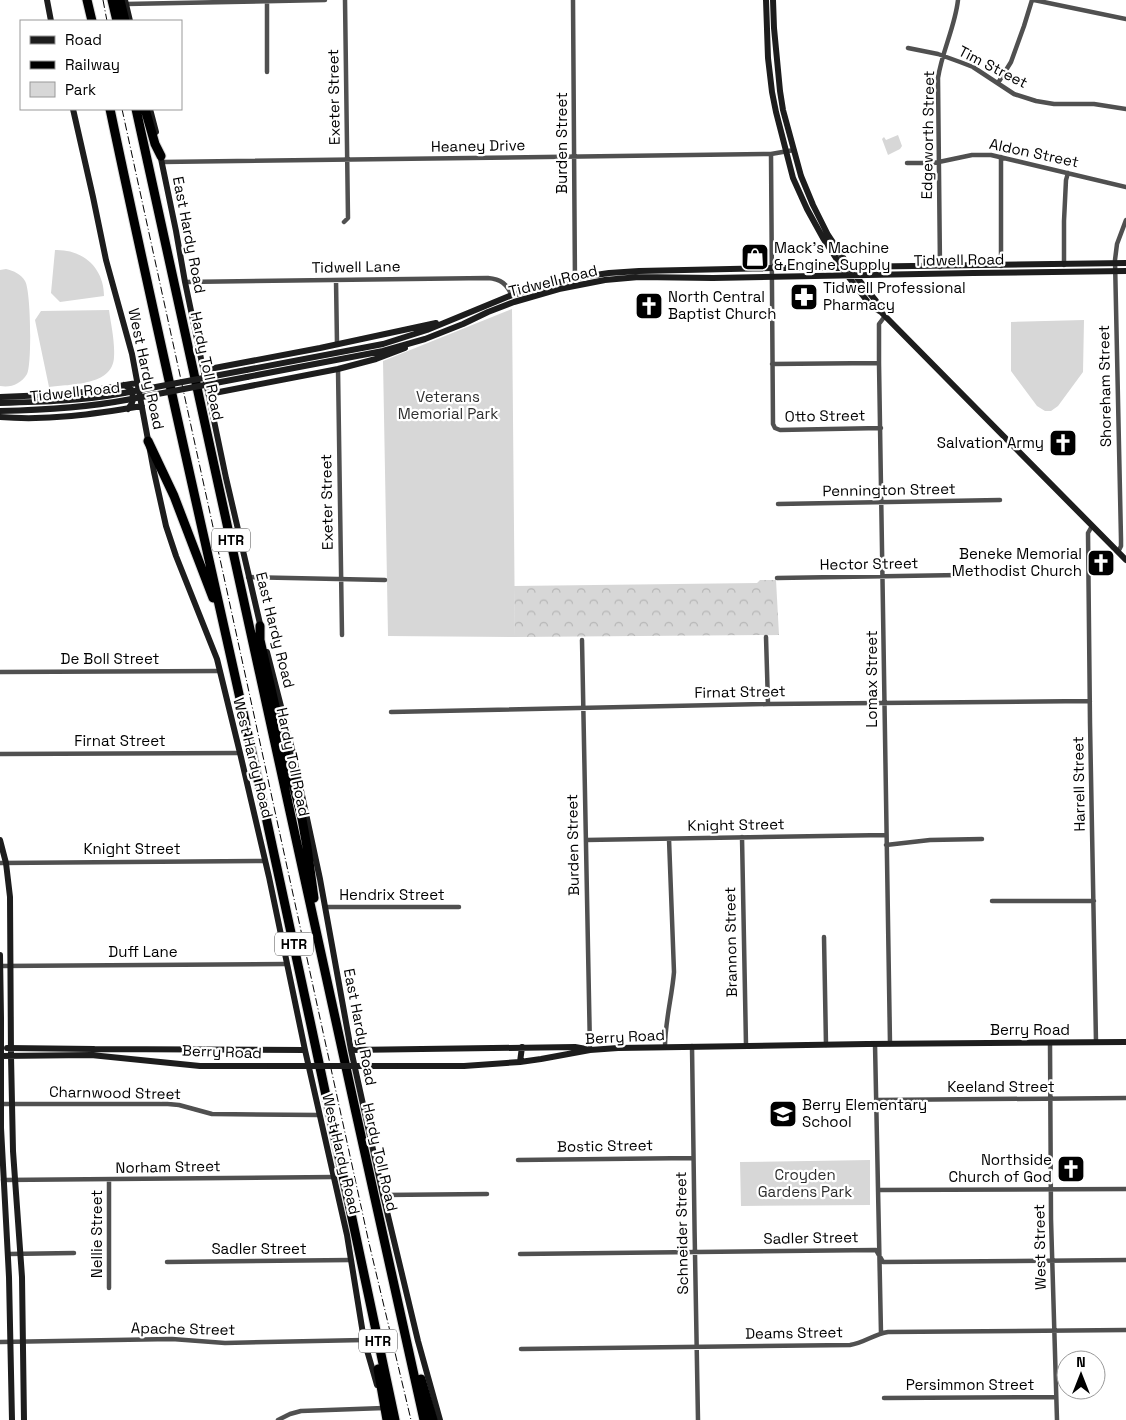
<svg xmlns="http://www.w3.org/2000/svg" width="1126" height="1420" font-family="'Space Grotesk',sans-serif">
<style>
.green{fill:#d7d7d7}
.forest{fill:url(#forest-crowns)}
.lines{fill:none;stroke-linecap:round;stroke-linejoin:round}
.highway-casing{stroke:#dbdbdb;stroke-width:11}
.street{stroke:#505050;stroke-width:4.5}
.secondary{stroke:#1d1d1d;stroke-width:6}
.highway{stroke:#000;stroke-width:9}
.rail{stroke:#000;stroke-width:1;stroke-dasharray:8 2.5 1 2.5;stroke-linecap:butt}
.secondary-bridge{stroke:#1d1d1d;stroke-width:6}
.labels{text-anchor:middle;stroke-width:4.5;stroke-linejoin:round;paint-order:stroke}
.shield{fill:#fff;stroke:#4c4c4c;stroke-width:1}
.shield-label{font-size:14px;font-weight:bold;fill:#000}
.street-label{font-size:15px;fill:#000;stroke:#fff}
.poi-label{font-size:15px;fill:#000;stroke:#fff;text-anchor:start}
.park-label{font-size:15px;fill:#2e2e2e;stroke:#fff}
</style>
<defs>
<pattern id="forest-crowns" width="20" height="18" patternUnits="userSpaceOnUse" patternTransform="scale(1.25)"><rect width="20" height="18" fill="#d7d7d7"/><path d="M2 6a3 3 0 1 1 6 0M12 15a3 3 0 1 1 6 0" fill="none" stroke="#b7b7b7"/></pattern>
</defs>
<rect width="100%" height="100%" fill="#fff"/>
<path class="green" d="M898,135L902,146L900,149L888,155L882,139L884,137L886,140Z
M55,250C83,249 104,268 104,296L60,302L51,293Z
M6,269C14,271 21,274 25,281C31,290 32,365 27,374C21,384 11,388 0,386V270Z
M512,309L515,637L388,636L383,361Z
M109,310C111,325 115,341 114,357C113,386 70,384 49,387L35,320L41,311Z
M1084,320L1083,372L1058,406L1051,411H1045L1037,406L1011,371V322Z
M870,1160V1205L741,1206L740,1162Z"/>
<path class="forest" d="M760,580H776L779,635L515,637L514,586L757,583Z"/>
<g class="lines">
<defs>
<path id="highway" d="M87,0L92,21
M112,0L117,21
M120,0L125,21
M110,109C157,333 209,557 258,780C305,993 349,1207 395,1420
M136,109L356,1113L424,1420
M145,109L155,144L161,156
M148,441L174,496L213,598
M260,626V640L289,768L302,819L307,847L314,898
M378,1369L387,1420
M421,1379L433,1420"/>
</defs>
<use href="#highway" class="highway-casing"/>
<path class="street" d="M573,0L575,285
M1034,0L1126,19
M267,1V72
M126,4L325,0
M908,48L938,54L960,62L973,67L1014,94L1036,101L1054,104H1094L1126,109
M998,83L1011,62L1024,26L1032,0
M771,154L773,424L775,428L780,430L881,428
M1001,157V266
M162,162L771,154L794,150
M907,163H934L972,155H991L1126,187
M344,222L348,218L345,0
M1064,265V221L1066,180L1068,173
M940,267L938,78C942,51 955,27 958,0
M336,280L337,344
M185,282L488,278C501,279 507,284 512,296
M885,316L879,324V363L890,1044
M772,364L879,363
M338,369L342,635
M778,504L1000,500
M1092,526L1088,533L1090,723L1096,1042
M1118,552L1121,546V539L1115,260L1117,244L1126,220
M248,577L385,580
M777,578L961,575
M766,637L768,704
M582,640L590,1050
M0,672L219,671
M391,712L768,704L1090,701
M0,754L240,753
M742,837L746,1045
M586,840L886,835
M886,845L930,840L982,839
M0,863L265,861
M992,901H1094
M325,907H459
M824,937L826,1045
M0,966L286,964
M1050,1043L1051,1219L1057,1420
M875,1044L881,1333
M692,1046C693,1171 696,1295 698,1420
M665,1047C665,1021 672,997 674,972L669,839
M876,1100L1126,1098
M0,1104H168L179,1105L212,1114L319,1115
M518,1160L693,1158
M3,1180L334,1177
M879,1190L1126,1189
M383,1195L487,1194
M8,1254L74,1253
M520,1254L876,1250L883,1262L1126,1260
M167,1262L351,1260
M109,1288V1180
M0,1342L172,1339L225,1343L364,1340
M521,1349L850,1345C864,1343 874,1334 888,1332L1126,1330
M884,1398L1056,1397
M278,1420L290,1414L301,1411L384,1408"/>
<path class="secondary" d="M47,0L51,21
M125,0L130,21
M766,0L768,58L772,92L776,112L793,178L807,209L823,238L847,275L871,306L881,312L1126,560
M773,0L774,28L780,91L783,110L801,176L813,205L828,235L854,274L876,301L881,311
M73,109L93,197L106,260L132,354L154,472L166,526L176,556L217,659L240,753L269,877L305,1050L347,1235L364,1340L377,1385
M150,109L156,132
M160,154L176,231L185,282L226,478L261,628
M204,370L320,348L436,323
M246,370L383,344L427,330L512,295L575,278L609,273L639,271L772,268L1126,263
M247,377L383,351L425,339L463,324L488,312L514,302L559,289L605,280L639,277L713,278L973,273L1126,271
M124,385L131,389C134,397 134,402 128,409
M209,394L338,369L376,359L405,348
M0,397L71,394L137,383
M0,403C43,402 82,401 124,393
M0,411C43,410 84,408 126,400
M0,417C48,421 95,414 142,406
M267,652L293,753L320,879L351,1050L383,1195L418,1341L440,1420
M0,840L6,863L10,897L11,1056L13,1151L22,1277L24,1420
M0,955L1,1018V1128L9,1277L12,1420
M7,1048L94,1049
M91,1049L305,1050
M351,1050L575,1047L586,1049
M0,1056L91,1055L200,1066H270
M520,1062L522,1047
M395,1066H464L520,1062L541,1059L590,1050L618,1048L867,1044L1126,1042"/>
<use href="#highway" class="highway"/>
<path class="rail" d="M103,0L107,21
M122,109L369,1243L411,1420"/>
<path class="secondary-bridge" d="M124,393L246,370
M126,400L247,377
M270,1066H395"/>
</g>
<defs>
<symbol id="shop-square" viewBox="-11 -11 22 22"><rect x="-9" y="-9" width="18" height="18" rx="4" fill="#000" stroke="#fff"/><path d="M-5-2.5h2.3a2.7 3.5 0 0 1 5.4 0H5L5.5 6h-11ZM-1.5-2.5h3a1.5 2.3 0 0 0-3 0Z" fill="#fff"/></symbol>
<symbol id="pharmacy-square" viewBox="-11 -11 22 22"><rect x="-9" y="-9" width="18" height="18" rx="4" fill="#000" stroke="#fff"/><path d="M-2-6h4v4h4v4h-4v4h-4v-4h-4v-4h4Z" fill="#fff"/></symbol>
<symbol id="church-square" viewBox="-11 -11 22 22"><rect x="-9" y="-9" width="18" height="18" rx="4" fill="#000" stroke="#fff"/><path d="M-1.2-6h2.4v3.5h3.3v2.4h-3.3V6h-2.4V-.1h-3.3v-2.4h3.3Z" fill="#fff"/></symbol>
<symbol id="school-square" viewBox="-11 -11 22 22"><rect x="-9" y="-9" width="18" height="18" rx="4" fill="#000" stroke="#fff"/><path d="M0-5L7-2L0 1L-7-2ZM-4 1L0 2.5L4 1V4Q0 6-4 4Z" fill="#fff"/></symbol>
</defs>
<g fill-rule="evenodd">
<use href="#shop-square" x="739" y="241" width="32" height="32"/>
<use href="#pharmacy-square" x="788" y="281" width="32" height="32"/>
<use href="#church-square" x="633" y="290" width="32" height="32"/>
<use href="#church-square" x="1047" y="427" width="32" height="32"/>
<use href="#church-square" x="1085" y="547" width="32" height="32"/>
<use href="#school-square" x="767" y="1098" width="32" height="32"/>
<use href="#church-square" x="1055" y="1153" width="32" height="32"/>
</g>
<g class="labels">
<g class="shield">
<rect x="212" y="528.5" width="38" height="23" rx="4"/>
<rect x="275" y="932.5" width="38" height="23" rx="4"/>
<rect x="359" y="1329.5" width="38" height="23" rx="4"/>
</g>
<g class="shield-label">
<text x="231" y="545">HTR</text>
<text x="294" y="949">HTR</text>
<text x="378" y="1346">HTR</text>
</g>
<g class="street-label">
<text transform="translate(993 67) rotate(27)" y="5">Tim Street</text>
<text transform="translate(334 97) rotate(-91)" y="5">Exeter Street</text>
<text transform="translate(928 135) rotate(-89)" y="5">Edgeworth Street</text>
<text transform="translate(562 143) rotate(-90)" y="5">Burden Street</text>
<text transform="translate(478 146) rotate(-1)" y="5">Heaney Drive</text>
<text transform="translate(1034 153) rotate(12)" y="5">Aldon Street</text>
<text transform="translate(189 235) rotate(79)" y="5">East Hardy Road</text>
<text transform="translate(959 260) rotate(-1)" y="5">Tidwell Road</text>
<text transform="translate(356 267) rotate(-1)" y="5">Tidwell Lane</text>
<text transform="translate(553 281) rotate(-14)" y="5">Tidwell Road</text>
<text transform="translate(207 366) rotate(78)" y="5">Hardy Toll Road</text>
<text transform="translate(146 369) rotate(78)" y="5">West Hardy Road</text>
<text transform="translate(1105 386) rotate(-91)" y="5">Shoreham Street</text>
<text transform="translate(75 392) rotate(-6)" y="5">Tidwell Road</text>
<text transform="translate(825 416) rotate(-1)" y="5">Otto Street</text>
<text transform="translate(889 490) rotate(-1)" y="5">Pennington Street</text>
<text transform="translate(327 502) rotate(-91)" y="5">Exeter Street</text>
<text transform="translate(869 564) rotate(-1)" y="5">Hector Street</text>
<text transform="translate(275 630) rotate(76)" y="5">East Hardy Road</text>
<text x="110" y="664">De Boll Street</text>
<text transform="translate(872 679) rotate(-90)" y="5">Lomax Street</text>
<text transform="translate(740 692) rotate(-1)" y="5">Firnat Street</text>
<text x="120" y="746">Firnat Street</text>
<text transform="translate(253 758) rotate(76)" y="5">West Hardy Road</text>
<text transform="translate(293 762) rotate(78)" y="5">Hardy Toll Road</text>
<text transform="translate(1079 784) rotate(-91)" y="5">Harrell Street</text>
<text transform="translate(736 825) rotate(-1)" y="5">Knight Street</text>
<text transform="translate(573 845) rotate(-91)" y="5">Burden Street</text>
<text x="132" y="854">Knight Street</text>
<text x="392" y="900">Hendrix Street</text>
<text transform="translate(731 942) rotate(-91)" y="5">Brannon Street</text>
<text x="143" y="957">Duff Lane</text>
<text transform="translate(360 1027) rotate(79)" y="5">East Hardy Road</text>
<text x="1030" y="1035">Berry Road</text>
<text transform="translate(625 1037) rotate(-3)" y="5">Berry Road</text>
<text transform="translate(222 1052) rotate(2)" y="5">Berry Road</text>
<text x="1001" y="1092">Keeland Street</text>
<text transform="translate(115 1093) rotate(1)" y="5">Charnwood Street</text>
<text transform="translate(605 1146) rotate(-1)" y="5">Bostic Street</text>
<text transform="translate(341 1154) rotate(77)" y="5">West Hardy Road</text>
<text transform="translate(380 1157) rotate(77)" y="5">Hardy Toll Road</text>
<text transform="translate(168 1167) rotate(-1)" y="5">Norham Street</text>
<text transform="translate(682 1233) rotate(-91)" y="5">Schneider Street</text>
<text transform="translate(97 1234) rotate(-90)" y="5">Nellie Street</text>
<text transform="translate(811 1238) rotate(-1)" y="5">Sadler Street</text>
<text transform="translate(1040 1247) rotate(-91)" y="5">West Street</text>
<text x="259" y="1254">Sadler Street</text>
<text transform="translate(183 1329) rotate(1)" y="5">Apache Street</text>
<text transform="translate(794 1333) rotate(-1)" y="5">Deams Street</text>
<text x="970" y="1390">Persimmon Street</text>
</g>
<g class="poi-label">
<text x="774" y="253">Mack's Machine<tspan x="774" dy="17">&amp; Engine Supply</tspan></text>
<text x="823" y="293">Tidwell Professional<tspan x="823" dy="17">Pharmacy</tspan></text>
<text x="668" y="302">North Central<tspan x="668" dy="17">Baptist Church</tspan></text>
<text x="1044" y="448" text-anchor="end">Salvation Army</text>
<text x="1082" y="559" text-anchor="end">Beneke Memorial<tspan x="1082" dy="17">Methodist Church</tspan></text>
<text x="802" y="1110">Berry Elementary<tspan x="802" dy="17">School</tspan></text>
<text x="1052" y="1165" text-anchor="end">Northside<tspan x="1052" dy="17">Church of God</tspan></text>
</g>
<g class="park-label">
<text x="448" y="402">Veterans<tspan x="448" dy="17">Memorial Park</tspan></text>
<text x="805" y="1180">Croyden<tspan x="805" dy="17">Gardens Park</tspan></text>
</g>
</g>
<rect x="20" y="20" width="162" height="90" fill="#ffffff" stroke="#999999"/>
<rect x="30" y="36" width="25" height="8" fill="#1d1d1d" stroke="#999999"/>
<text x="65" y="45" font-size="15" fill="#000000">Road</text>
<rect x="30" y="61" width="25" height="8" fill="#000000" stroke="#999999"/>
<text x="65" y="70" font-size="15" fill="#000000">Railway</text>
<rect x="30" y="82" width="25" height="15" fill="#d7d7d7" stroke="#999999"/>
<text x="65" y="95" font-size="15" fill="#000000">Park</text>
<g transform="translate(1081 1375)"><circle r="24" fill="#ffffff" stroke="#999999"/>
<path d="M0-4L9 19L0 12L-9 19Z" fill="#000000"/>
<text y="-8" font-size="14" font-weight="bold" text-anchor="middle" fill="#000000">N</text>
</g>
</svg>
